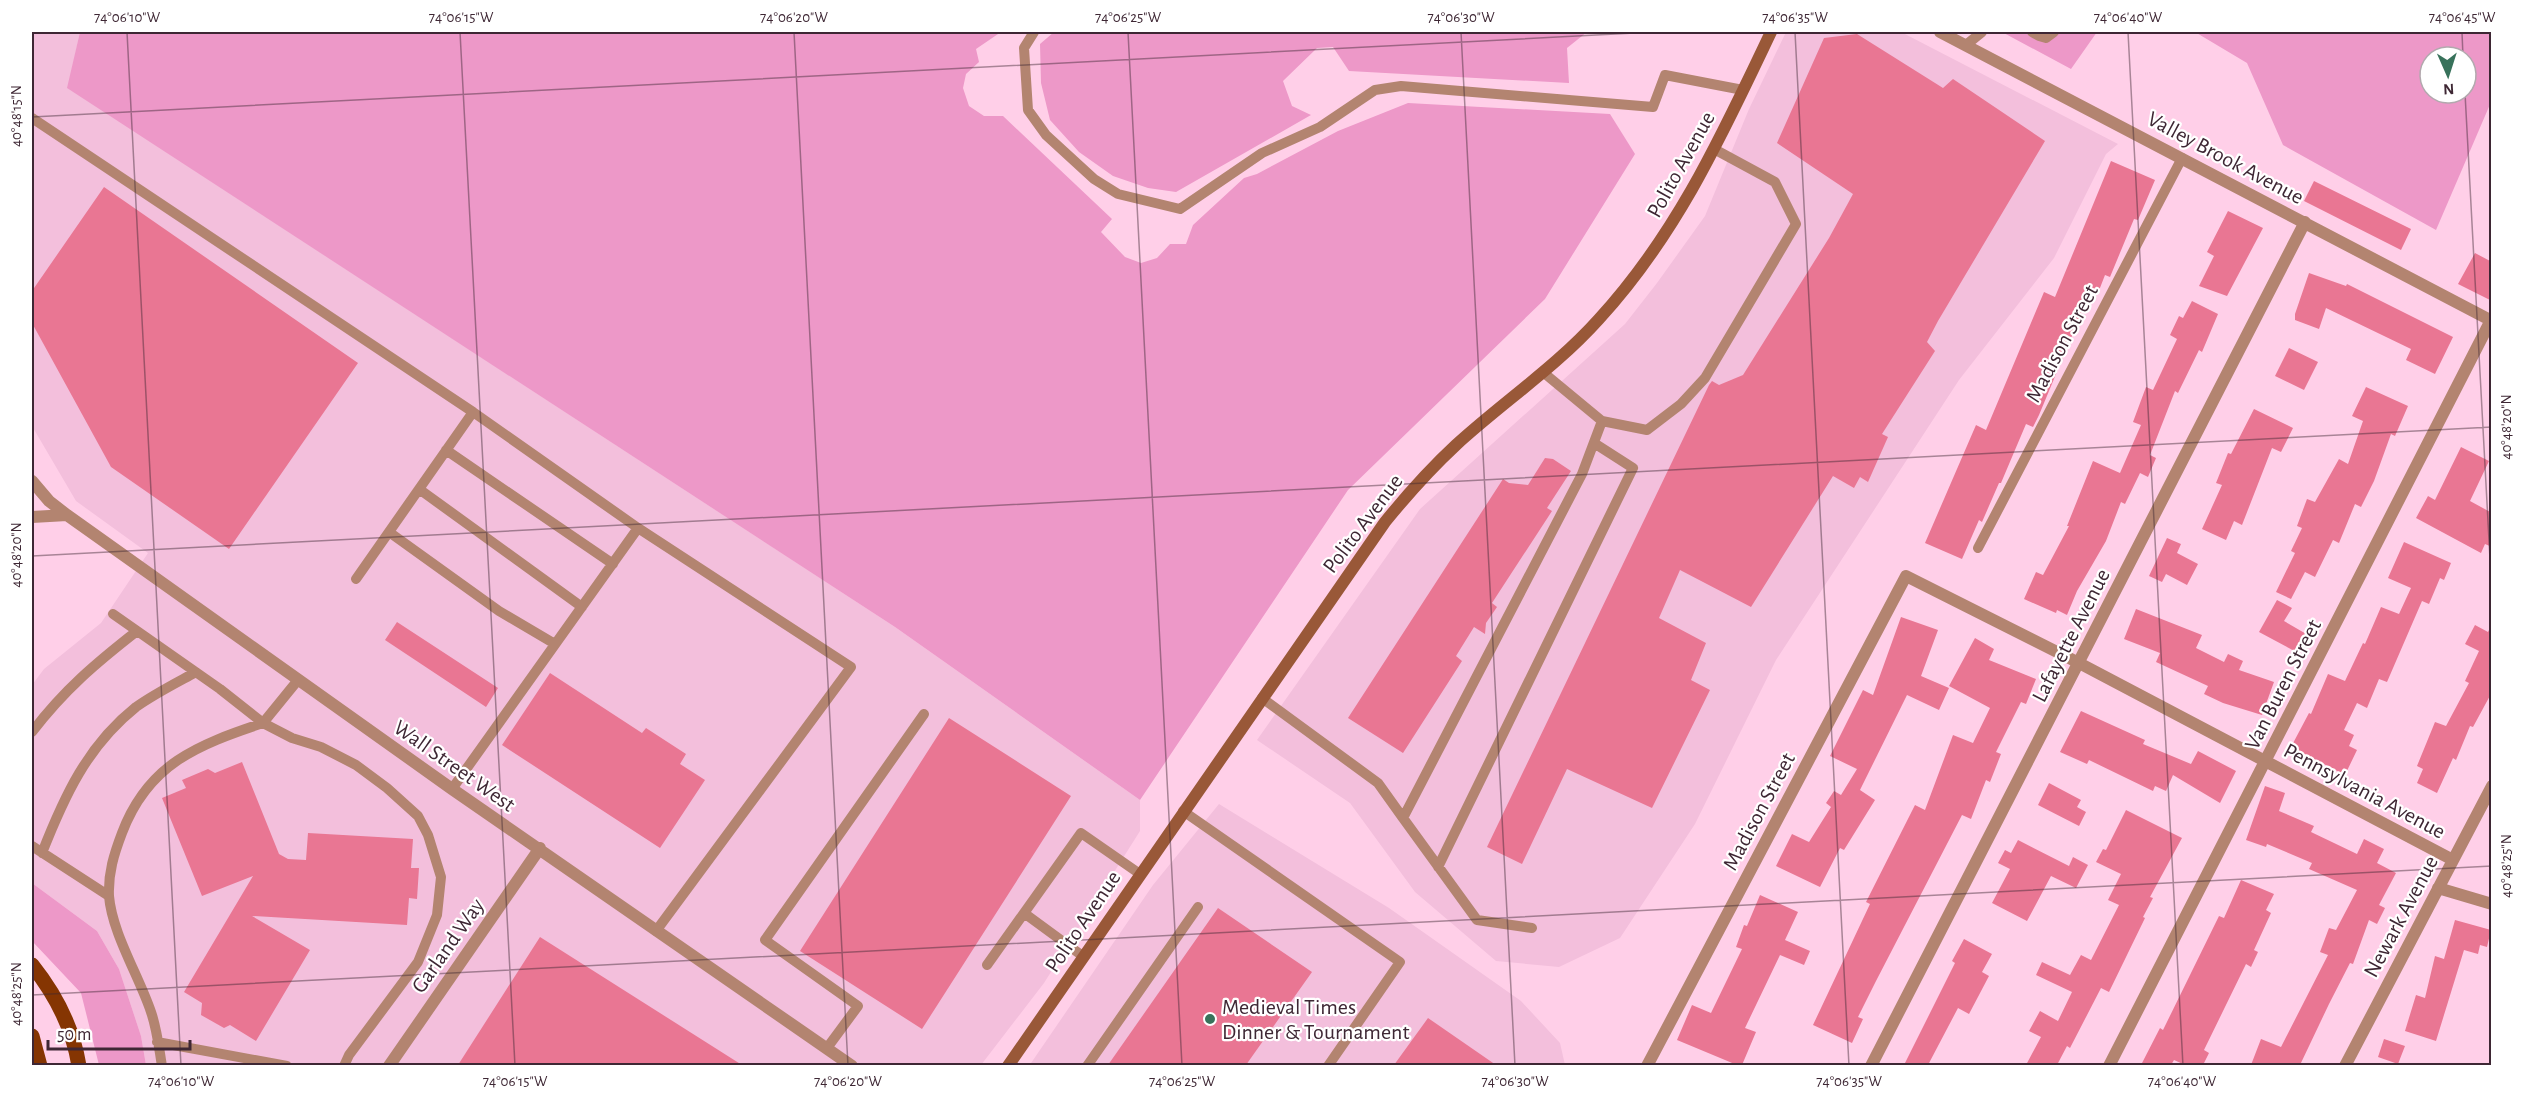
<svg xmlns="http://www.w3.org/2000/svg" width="2523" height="1097" font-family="'Alegreya Sans',sans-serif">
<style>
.built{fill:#f3bfdc}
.green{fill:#ed98c8;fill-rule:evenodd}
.building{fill:#e97693}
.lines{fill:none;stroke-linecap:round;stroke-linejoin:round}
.lane{stroke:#b38470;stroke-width:10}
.street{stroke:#b38470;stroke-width:12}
.secondary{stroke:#995838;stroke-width:12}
.primary{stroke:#853502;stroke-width:15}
.ticks{fill:none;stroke:#3e2734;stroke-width:1.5;stroke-opacity:0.45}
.poi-dot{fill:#38725b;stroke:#fff;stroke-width:2}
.labels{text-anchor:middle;stroke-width:4.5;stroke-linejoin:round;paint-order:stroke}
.street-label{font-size:22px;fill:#3e2734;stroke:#fff}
.poi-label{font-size:22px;fill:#3e2734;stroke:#fff;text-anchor:start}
.neatline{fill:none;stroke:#3e2734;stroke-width:2}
.ticks-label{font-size:15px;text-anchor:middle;fill:#3e2734}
</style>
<rect width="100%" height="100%" fill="#ffcfe8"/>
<path class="built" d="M32,32H80L68,88L895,627L1140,800V831L1044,983L981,1065H146L141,1036L119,969L97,931L32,883V685L44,669L101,623L148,553L76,501L32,426Z
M1786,32H1901L2118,144L2106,154L2054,258L1959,380L1776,660L1695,824L1620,938L1559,967L1496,961L1415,892L1350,803L1257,740L1420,509L1625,324L1657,283L1705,216L1749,109Z
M1219,804L1389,908L1521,1001L1560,1043L1565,1065L1029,1066L1153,885Z"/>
<path class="green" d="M80,32H1001L976,49L979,62L966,74L963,88L969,106L984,116H1003L1112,219L1101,232L1125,257L1141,263L1157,258L1170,244H1186L1193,225L1244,178L1257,174L1338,131L1408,103L1610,114L1635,154L1545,299L1348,490L1140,800L895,627L67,88Z
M1054,32H1587L1567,48L1569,83L1349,71L1333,47L1317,48L1283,81L1292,106L1311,115L1176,192L1148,188L1113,176L1079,152L1050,120L1041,83L1040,44Z
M2002,32H2097L2071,69Z
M2195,32H2491V102L2436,230L2283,145L2247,63ZM2430,57H2466V93H2430Z
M32,883L97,931L119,969L141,1036L146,1065H99L81,993L32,941Z"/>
<path class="building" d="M1857,34L1943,88L1953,79L2045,141L1938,321L1927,342L1935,351L1882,434L1888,437L1868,482L1860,477L1854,488L1833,476L1751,607L1680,570L1659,618L1706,643L1691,680L1710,690L1652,808L1567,769L1522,864L1487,847L1709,385L1712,381L1719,385L1743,375L1829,238L1853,194L1777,143L1824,38Z
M2111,161L2155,180L2138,220L2134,219L2110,277L2105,275L2098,293L2091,290L2039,415L2033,427L2026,424L2001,483H1999L1982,522L1979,520L1962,559L1925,543L1976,425L1986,430L2044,292L2055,297Z
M2314,181L2411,229L2401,250L2304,201Z
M104,187L358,363L229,549L111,467L32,323V291Z
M2228,211L2263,228L2227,296L2199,286L2214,256L2207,252Z
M2475,253L2492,262V301L2458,284Z
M2309,273L2346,286L2347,284L2453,337L2435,374L2406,360L2411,349L2326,308L2319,329L2295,320V314Z
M2192,301L2218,314L2202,352L2199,350L2178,393L2175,391L2150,455L2156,458L2148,477L2140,473L2125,504L2121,502L2106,541L2077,591L2067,615L2057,610L2056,613L2024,599L2036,572L2043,575L2069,526H2067L2093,461L2120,473L2141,425L2133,422L2146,387L2153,390L2177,339L2170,335L2179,316L2183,318Z
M2289,348L2318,362L2304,390L2275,376Z
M2366,387L2408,406L2395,436L2391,434L2374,481L2361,507L2355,504L2339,543L2333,540L2315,577L2305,572L2291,599L2276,592L2295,553L2291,551L2302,528L2297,526L2307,499L2315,502L2339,459L2348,464L2363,421L2352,416Z
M2254,409L2293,428L2281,452L2272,448L2242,525L2234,521L2226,540L2202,529L2222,485L2216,483L2228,453L2231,454Z
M2461,447L2489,461L2470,501L2492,513V547L2485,544L2481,553L2416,518L2428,496L2435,500Z
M1545,458L1553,459L1571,471L1547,508L1552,511L1492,603L1497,607L1486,623L1485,634L1474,627L1456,656L1462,661L1403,753L1348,718L1503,479L1509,483L1528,485Z
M2167,538L2181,544L2177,553L2198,564L2187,585L2166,574L2162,582L2149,576Z
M2404,542L2451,563L2444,580L2440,578L2429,604L2422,601L2387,682L2379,679L2367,708L2357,703L2344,730L2354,735L2349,746L2357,750L2345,775L2291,747L2309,713L2311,714L2328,674L2345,681L2363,643L2365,644L2381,607L2399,614L2411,588L2388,578Z
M2277,600L2292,608L2284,621L2308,635L2298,653L2259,632Z
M2136,609L2202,635L2196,648L2224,662L2228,654L2243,661L2239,670L2274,682L2262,715L2223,703L2204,694L2208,686L2156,662L2160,653L2124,639Z
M1901,617L1938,630L1921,676L1949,688L1939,710L1907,695L1860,790L1875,800L1844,850L1840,848L1820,887L1776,866L1792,834L1809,842L1831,807L1826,803L1834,791L1841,795L1857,769L1830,756L1863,690L1873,695Z
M397,622L498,688L486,707L385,640Z
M2492,624V692L2473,727L2470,726L2456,760L2453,758L2437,793L2417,783L2423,769L2417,766L2435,722L2446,726L2469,683L2465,681L2479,651L2465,644L2475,625L2488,632Z
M1975,638L1994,649L1989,660L2036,679L2026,704L2021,702L1996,752L2001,754L1990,782L1986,780L1971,819L1962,815L1876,981L1858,1017L1863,1019L1852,1043L1813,1025L1870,904L1866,902L1915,805L1925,810L1953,735L1973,743L1990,708L1949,686Z
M550,673L642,733L646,728L686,754L680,764L705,780L660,848L502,745Z
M2081,711L2145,740L2143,744L2191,764L2198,751L2236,771L2220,803L2173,775L2166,791L2155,786L2153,791L2089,760L2087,764L2060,752Z
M949,718L1071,796L922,1029L800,951Z
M242,762L279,854L288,859L306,860L308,833L413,839L411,868H419L417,899L409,898L407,925L252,916L310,950L256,1041L230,1025L224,1028L201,1015L202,1003L184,992L253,876L202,896L162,798L186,788L182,780L208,769L215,773Z
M2049,783L2081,800L2077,807L2086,812L2079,826L2038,805Z
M2265,786L2285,793L2279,811L2314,826L2311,832L2357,854L2364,839L2384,849L2377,863L2396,873L2379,905L2385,908L2377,924L2369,920L2353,964L2350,963L2329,1004L2300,1065H2251L2261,1039L2281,1047L2328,955L2320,952L2329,928L2336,930L2357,890L2309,869L2312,863L2267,844L2266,847L2246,840Z
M2126,810L2182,838L2150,897L2153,898L2143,917L2145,918L2109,992L2101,988L2070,1048L2067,1046L2057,1065H2026L2041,1037L2029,1031L2040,1011L2058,1021L2072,992L2036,975L2042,962L2070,975L2081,955L2091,960L2119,905L2108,900L2121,874L2096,862L2103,849L2106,850Z
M2018,840L2069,866L2073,857L2088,865L2076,888L2051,876L2027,921L1992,903L2010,869L1998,863L2005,850L2011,853Z
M2241,880L2274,894L2266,910L2271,913L2254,950L2258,952L2251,967L2246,964L2204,1050L2209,1053L2203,1065H2185L2174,1060L2171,1065H2141L2160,1028L2163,1030L2219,916L2224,918Z
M1760,895L1798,912L1785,940L1810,951L1804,965L1780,955L1745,1028L1756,1032L1742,1065H1737L1677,1040L1692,1005L1711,1013L1742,949L1736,947L1744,925L1747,926Z
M1218,908L1312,972L1246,1065H1108Z
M2455,920L2491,930L2487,947L2480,945L2478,954L2464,950L2436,1041L2405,1031L2416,995L2425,998L2435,956L2444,959Z
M540,937L742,1065H458Z
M1964,939L1992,954L1982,972L1989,976L1969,1014L1958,1008L1928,1065H1904L1955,963L1952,961Z
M1428,1018L1496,1065H1394Z
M2384,1039L2405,1046L2398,1064L2378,1057Z"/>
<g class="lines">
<path class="lane" d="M1034,32L1024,48L1028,110L1046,135L1094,179L1118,194L1180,209L1262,153L1320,127L1375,90L1401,86L1653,107L1665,75L1743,90
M2032,32L2039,36L2046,38L2054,32
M1966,45L1982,32
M32,118L473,412L356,579
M473,412L638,528
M1602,421L1647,430L1681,404L1705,378L1796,224L1775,182L1714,149
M446,450L613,564
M419,489L582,607
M389,532L499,611L555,644
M1978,548L2182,158
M113,614L220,689L263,723
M298,680L263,723L292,738L321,747L356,765L387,788L418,816L428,835L441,877L437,915L418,962L349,1055L344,1066
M1262,698L1378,783L1403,818
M32,732C64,690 96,663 137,631
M452,789L638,528L851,667L656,931
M1183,811L1400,962L1328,1066
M32,846L109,896
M42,853C64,797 87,746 136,707C154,694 176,683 196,672
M1438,867L1633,468L1594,443
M1024,913L1084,957
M1532,928L1477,920L1403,818L1582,474L1602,421L1544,373
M987,965L1081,833L1140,874
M157,1042L287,1066
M827,1048L858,1006L765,940L924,714
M162,1066C159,1048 157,1029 151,1012C139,976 112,933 109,896C108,873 114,854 122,833C148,764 197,745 263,723
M1087,1066L1198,907"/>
<path class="street" d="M1940,32L2492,321
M32,481L49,501L67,515L452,789L852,1066
M32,517L67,515
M2438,888L2492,904
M389,1066L540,848
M1647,1066L1906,576L2079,663L2453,860
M1871,1066L2305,222
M2109,1066L2491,320
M2345,1066L2492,786"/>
<path class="secondary" d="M1008,1066L1385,522C1407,495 1430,469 1456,445C1503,402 1556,367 1599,319C1677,234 1722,135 1771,32"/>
<path class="primary" d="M32,965C56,995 73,1028 79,1066
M32,1036L40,1066"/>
</g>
<path class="ticks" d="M127,32L181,1066M460,32L515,1066M794,32L848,1066M1128,32L1182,1066M1461,32L1515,1066M1795,32L1849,1066M2128,32L2183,1066M2462,32L2463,57M2465,93L2492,596M32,117L1654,32M32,556L2492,427M32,995L2492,866"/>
<circle class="poi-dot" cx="1210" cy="1019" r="6"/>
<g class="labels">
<g class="street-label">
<text transform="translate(2226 157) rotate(28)" y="8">Valley Brook Avenue</text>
<text transform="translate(1680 164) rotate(-61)" y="8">Polito Avenue</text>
<text transform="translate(2061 343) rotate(-62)" y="8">Madison Street</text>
<text transform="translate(1362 523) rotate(-53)" y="8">Polito Avenue</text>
<text transform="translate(2070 635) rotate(-63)" y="8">Lafayette Avenue</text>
<text transform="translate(2282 684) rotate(-63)" y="8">Van Buren Street</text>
<text transform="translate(455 765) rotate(35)" y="8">Wall Street West</text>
<text transform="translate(2365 790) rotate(28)" y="8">Pennsylvania Avenue</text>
<text transform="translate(1758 811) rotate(-62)" y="8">Madison Street</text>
<text transform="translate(2400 916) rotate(-62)" y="8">Newark Avenue</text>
<text transform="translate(1082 921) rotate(-56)" y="8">Polito Avenue</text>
<text transform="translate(447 945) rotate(-55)" y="8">Garland Way</text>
</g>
<g class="poi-label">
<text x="1222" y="1014">Medieval Times<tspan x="1222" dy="25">Dinner &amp; Tournament</tspan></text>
</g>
</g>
<rect width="2523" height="1097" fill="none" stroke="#ffffff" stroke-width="66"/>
<g transform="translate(2448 75) rotate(177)"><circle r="28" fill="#ffffff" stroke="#b2a9ae" stroke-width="1.5"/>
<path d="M0-4.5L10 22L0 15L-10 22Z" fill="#38725b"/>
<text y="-9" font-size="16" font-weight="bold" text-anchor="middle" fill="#3e2734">N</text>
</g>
<path d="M48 1040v9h142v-9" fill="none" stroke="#3e2734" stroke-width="3"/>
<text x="57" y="1040" font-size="18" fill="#3e2734" stroke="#ffffff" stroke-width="4.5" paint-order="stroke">50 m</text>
<rect x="33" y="33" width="2457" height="1031" class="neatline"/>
<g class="ticks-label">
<text x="127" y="22">74°06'10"W</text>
<text x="461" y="22">74°06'15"W</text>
<text x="794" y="22">74°06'20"W</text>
<text x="1128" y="22">74°06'25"W</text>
<text x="1461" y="22">74°06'30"W</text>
<text x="1795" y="22">74°06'35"W</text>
<text x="2128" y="22">74°06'40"W</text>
<text x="2462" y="22">74°06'45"W</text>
<text transform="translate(16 116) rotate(-90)" y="5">40°48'15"N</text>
<text transform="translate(2506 427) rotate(-90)" y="5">40°48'20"N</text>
<text transform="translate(16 555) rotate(-90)" y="5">40°48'20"N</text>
<text transform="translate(2506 866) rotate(-90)" y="5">40°48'25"N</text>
<text transform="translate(16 994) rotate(-90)" y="5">40°48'25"N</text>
<text x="181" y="1086">74°06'10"W</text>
<text x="515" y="1086">74°06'15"W</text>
<text x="848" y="1086">74°06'20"W</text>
<text x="1182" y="1086">74°06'25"W</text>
<text x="1515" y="1086">74°06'30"W</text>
<text x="1849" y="1086">74°06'35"W</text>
<text x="2182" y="1086">74°06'40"W</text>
</g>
</svg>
